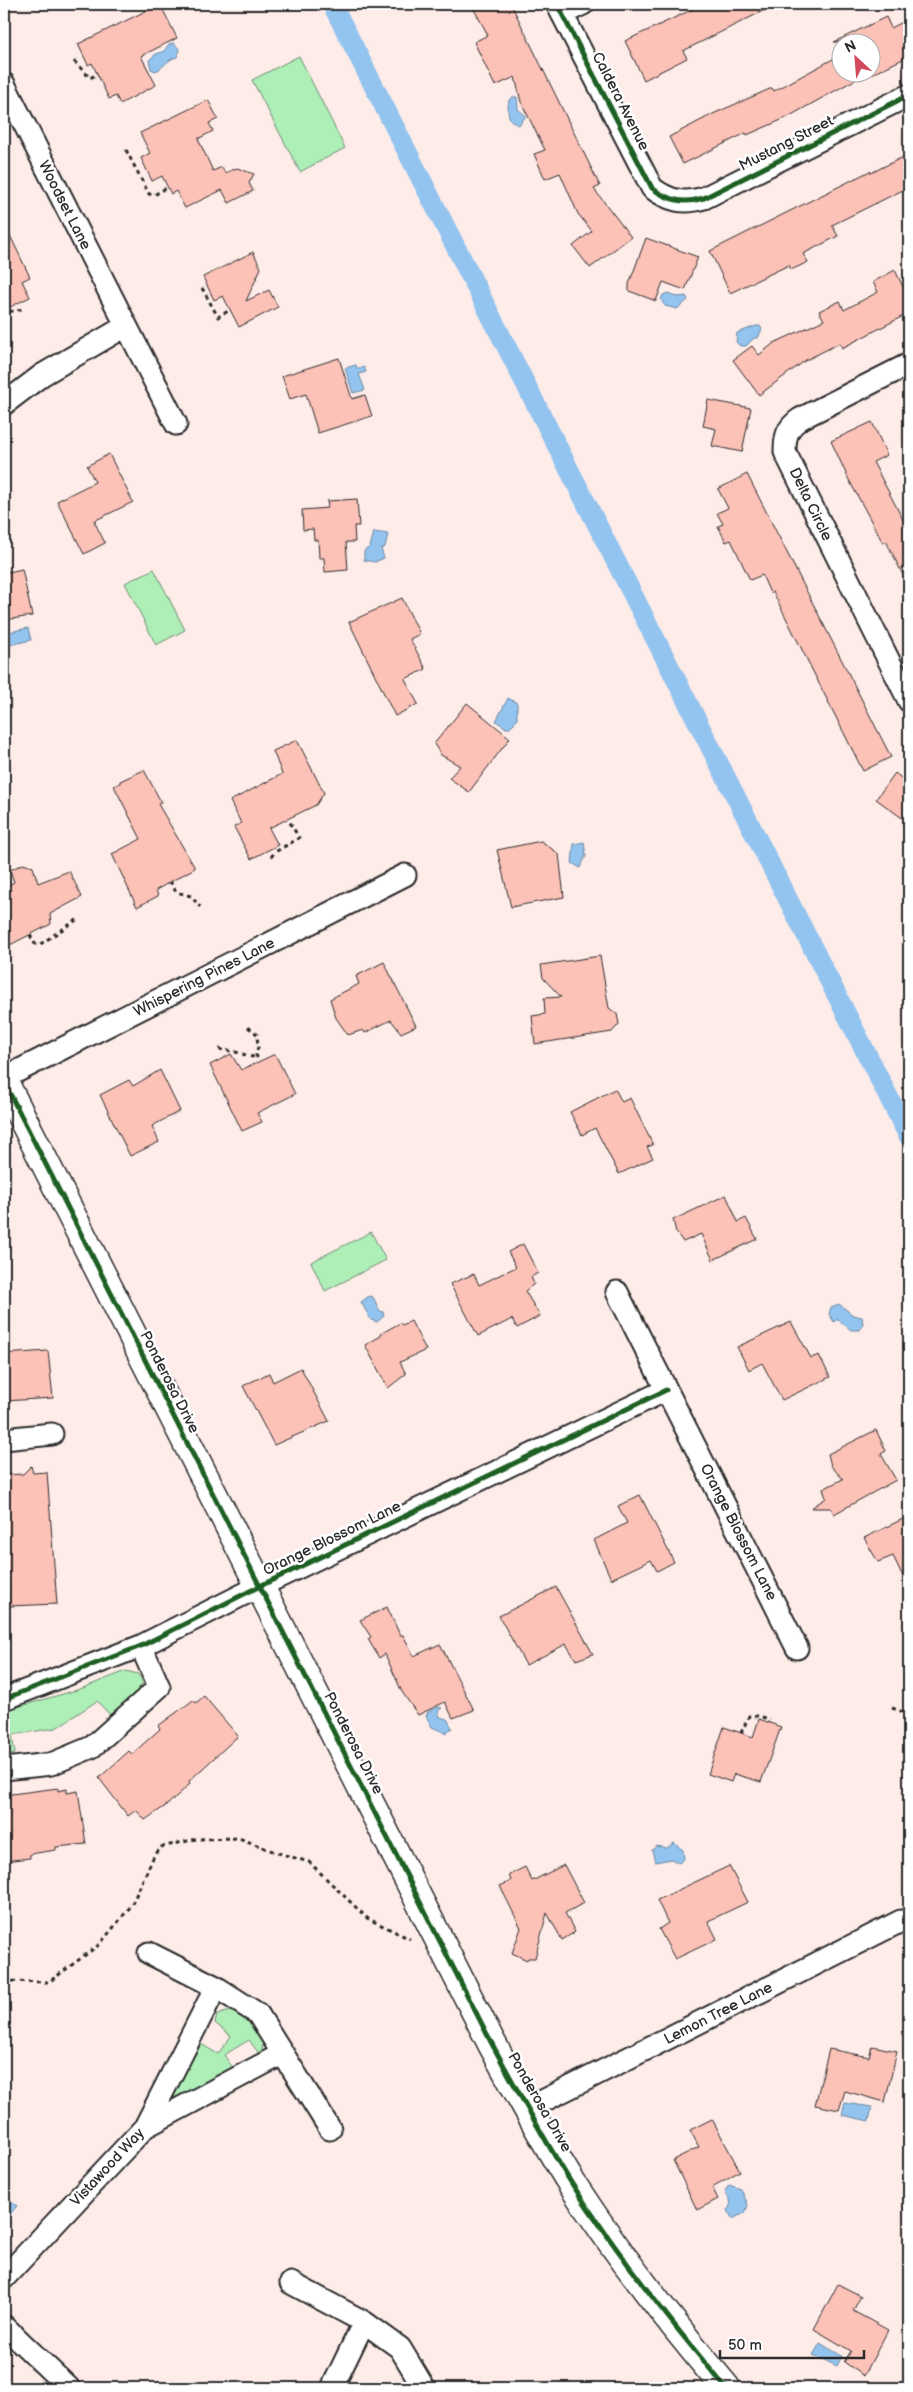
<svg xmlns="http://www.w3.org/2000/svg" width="913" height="2392" font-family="'Balsamiq Sans',sans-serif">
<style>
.green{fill:#aeeeb7;stroke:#6c8c71}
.water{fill:#93c4ef;stroke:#6987a1}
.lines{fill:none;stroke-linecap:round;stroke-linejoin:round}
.canal{stroke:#93c4ef;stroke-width:20}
.building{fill:#fcc1b7;stroke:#2b2b2b}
.street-casing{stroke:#2b2b2b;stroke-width:25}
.secondary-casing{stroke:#2b2b2b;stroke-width:31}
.path{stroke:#2b2b2b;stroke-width:3;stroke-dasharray:4 4;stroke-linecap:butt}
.street{stroke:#fff;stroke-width:21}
.secondary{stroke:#fff;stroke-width:28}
.cycleway-casing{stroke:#fff;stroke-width:8}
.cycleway{stroke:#1b5e20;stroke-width:5}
.labels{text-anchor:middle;stroke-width:5;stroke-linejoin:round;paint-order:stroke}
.street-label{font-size:15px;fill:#2b2b2b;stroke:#fff}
</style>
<rect width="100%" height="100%" fill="#feece9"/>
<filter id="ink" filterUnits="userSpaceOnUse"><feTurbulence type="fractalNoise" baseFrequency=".02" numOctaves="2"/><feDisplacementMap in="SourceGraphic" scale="10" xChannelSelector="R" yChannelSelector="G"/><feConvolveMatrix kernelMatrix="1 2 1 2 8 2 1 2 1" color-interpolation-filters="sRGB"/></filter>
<g filter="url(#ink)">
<path class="green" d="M299,56L345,148L300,172L252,80Z
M154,569L185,630L156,645L125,583Z
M371,1232L386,1260L325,1291L311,1262Z
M126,1671L138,1674L143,1682L133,1698L110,1715L97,1701L56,1728L12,1735L15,1754L4,1756V1711L80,1689Z
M229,2011C233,2013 242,2014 245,2016C257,2024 268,2042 260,2055L249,2040L224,2055L235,2071L172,2101V2096L201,2044L218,2054L231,2036L215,2023L217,2015Z"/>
<path class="water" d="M174,43L180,50L177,57C167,59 163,69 155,71L151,69L149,60L156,54L164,51L169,44Z
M513,97H517L518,109L526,116L519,125C507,122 507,111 509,100Z
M668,293L678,297L686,296L688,300L677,309L665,306L661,300L663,295Z
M756,326H760L762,329L758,338H754L746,346H740L736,342L737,333Z
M356,365L358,369L364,367L366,372L359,374L365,390L353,393L345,368Z
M374,532L388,534L385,547L381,549L384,558L375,562L364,560V551L370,547Z
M28,628L31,640L5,646L4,633Z
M508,698L517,703V719L510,728H506L496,721Z
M584,842L586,856L580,868L572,863L574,844Z
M369,1296L373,1297L380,1311L383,1312L384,1316L377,1322L371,1320L361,1302Z
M839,1304L853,1315L862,1317L863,1324L859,1330H851L837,1319L834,1322L829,1314L831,1307Z
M438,1707L442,1708L438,1711L440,1717L447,1719L452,1728L445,1733L432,1727L426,1716L428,1712Z
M674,1843L683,1850L684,1859L679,1863L671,1859L655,1862L652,1850L657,1846L667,1848Z
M845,2103L872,2107L869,2121L842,2115Z
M729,2185L741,2189L748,2205L745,2213L732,2219L728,2210L731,2203L725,2191Z
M4,2194L17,2206L4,2221Z
M820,2343L842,2356L837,2366L813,2355Z"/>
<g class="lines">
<path class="canal" d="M332,4L909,1137"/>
</g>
<path class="building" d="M160,4L177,38L141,56L156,85L120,104L116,96L109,99L92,63L88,65L78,44Z
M471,4H511L600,186L594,189L631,237L590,268L573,246L592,231L578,214L560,173L545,179L534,154L545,150L521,102L515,77L495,86L474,42L488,35Z
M704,4H777L683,51L687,58L644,80L625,41Z
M886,17L891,28L909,19V56L870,75V42H834Z
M833,59L840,72H869L786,118L747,135L746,133L683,164L669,137L713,114L772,88L774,91Z
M208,100L218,119L209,123L213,131L198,139L213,171L222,167L225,173L237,168L254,174L249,183L253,191L229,203L222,190L185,208L176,191L171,194L162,176L152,181L141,158L150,153L140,133Z
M909,154V187L832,225L838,236L803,254L808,262L791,270L789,265L730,293L710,251L870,171L871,173Z
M4,223L30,277L22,281L30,297L4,310Z
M646,238L698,257L685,290L663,282L656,301L629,291V284Z
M253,252L261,268L246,301L269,290L278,307L239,327L223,296L214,300L203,277Z
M895,270L909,299V313L842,348L840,343L806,360L759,395L733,360L752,346L759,355L774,343L824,320L819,311L840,301L844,310L878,292L873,282Z
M339,358L352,399L365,395L372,416L318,433L306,394L290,399L282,376Z
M708,400L751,408L742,452L712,446L716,429L703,426Z
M872,422L887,455L873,462L909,531V587L886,541L883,543L849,480L831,441Z
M109,454L133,502L94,521L105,543L84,554L57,501L95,482L87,466Z
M747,474L891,757L863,771L773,592L770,593L762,575L750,580L731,540L726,542L718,526L723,524L717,513L728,508L718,489Z
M357,499L359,526H354L355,542H346L348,570L325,572L324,558H319L318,540H314L313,529L303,530L302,510L328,508L327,501Z
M22,569L32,616L4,620V573Z
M402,598L420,634L410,639L426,669L405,679L418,704L395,716L349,622Z
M467,703L510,738L469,792L449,778L460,766L441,755L434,744Z
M297,740L324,793L316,805L269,828L278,845L251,859L234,827L241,823L230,801L282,774L273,751Z
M144,770L161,802L158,804L195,868L156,890L158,896L137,907L112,854L141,839L114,786L120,783V781Z
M895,773L909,784V823L876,799Z
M541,841L559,854L564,897L511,907L497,850Z
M23,864L33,867L38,883L69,871L82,897L50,914L51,924L4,948V888L14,882L10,870Z
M600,956L609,1008L617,1014L619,1024L612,1032L535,1044L532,1016L545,1014L544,998L561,997L543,978L541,965Z
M384,962L416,1026L401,1033L391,1020L365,1033L363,1030L348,1035L336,1018L330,999L359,984L356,976Z
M231,1054L241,1070L275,1054L295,1094L257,1113L262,1122L242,1131L210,1065Z
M160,1070L180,1111L152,1126L159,1142L130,1156L100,1095L129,1080L133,1086Z
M615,1089L622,1102L630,1098L653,1145L647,1147L653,1158L619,1174L595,1128L582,1135L570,1112Z
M726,1195L738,1222L746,1218L757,1239L713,1260L701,1234L683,1242L676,1232L673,1220Z
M523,1244L538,1273L531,1277L534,1284L525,1291L540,1316L517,1328L512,1319L478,1336L450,1284L474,1274L479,1285L516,1267L508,1252Z
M411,1321L426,1350L400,1362L406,1374L388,1388L365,1345L381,1336L380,1334L400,1323L402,1325Z
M791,1322L811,1358L819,1355L830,1377L782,1400L762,1363L749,1370L737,1347Z
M48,1351L53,1398L4,1401V1354Z
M301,1368L329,1421L274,1445L243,1386L269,1373L273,1382Z
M876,1430L886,1451L881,1454L896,1480L834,1514L831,1508H811L826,1498L823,1489L843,1479L831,1466L828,1454Z
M31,1466L33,1473L47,1472L57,1604L9,1606L4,1518V1475L23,1474Z
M640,1495L674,1562L657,1571L651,1560L611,1579L594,1540L627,1523L618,1506Z
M909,1516V1589L893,1556L878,1562L864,1538Z
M556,1587L593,1654L576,1660L566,1644L526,1665L499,1616Z
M387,1607L400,1635H403L414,1656L440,1644L474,1710L453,1718L445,1702L418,1715L402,1692L385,1654L379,1658L368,1639L371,1637L360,1620Z
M204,1696L238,1736L189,1781L190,1784L167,1805L145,1820L136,1810L128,1816L99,1778L129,1751L132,1754L160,1729L158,1726L188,1704L193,1700L196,1703Z
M759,1719L781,1727L761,1782L734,1774L731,1782L708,1774L724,1727L753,1737Z
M58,1788V1791L67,1789V1793L78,1791L86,1844L56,1847V1850L30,1854V1858L4,1861V1795Z
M564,1865L584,1903L565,1913L575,1932L562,1940L547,1913L535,1958H528L527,1960L512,1953L521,1928L500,1886L511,1881L509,1875L525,1867L532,1881Z
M729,1866L748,1902L708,1921L717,1939L675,1959L659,1929L668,1923L657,1900Z
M872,2046L897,2051L885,2102L845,2091L839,2110L815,2105L829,2049L869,2057Z
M712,2119L740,2171L712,2187L718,2199L697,2210L673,2160L699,2147L690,2130Z
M838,2284L861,2296L853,2311L888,2330L864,2376L844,2362L851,2351L814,2329Z"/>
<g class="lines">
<defs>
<path id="street" d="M557,4L652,188C669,201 684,204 704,198L909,95
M562,14L583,4
M4,84L176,424
M909,364L800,419C787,428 785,436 785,452L909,701
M4,404L42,375L126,326
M4,1078L405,875
M617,1292L797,1648
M4,1439L52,1434
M4,1699L141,1646L260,1586L666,1390
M4,1769L51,1764L92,1747L159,1687L141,1646
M149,1953L216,1987L258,2014L330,2129
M527,2109L901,1921H909
M145,2127L282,2054
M4,2278L145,2127L216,1987
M291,2283L364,2322L400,2348L424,2388
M4,2326L69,2388
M332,2388L364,2322"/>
<path id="secondary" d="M4,1082L491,2042C517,2090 543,2138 572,2184C619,2256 671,2323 726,2388"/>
</defs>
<use href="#street" class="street-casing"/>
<use href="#secondary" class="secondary-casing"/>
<path class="path" d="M74,61L90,78L98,74
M126,150L149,194L154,195L168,187
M202,288L218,317L230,310
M4,307L8,312L23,309
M4,571L11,568
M271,857L275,852L299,838L288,819
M170,881L176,892L191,896L200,907
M30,935L35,944L39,945L78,919
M248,1027L257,1034L258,1047L256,1055L259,1061
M219,1049L236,1052L252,1057L256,1055
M892,1708L909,1714
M741,1733L749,1716L753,1715L770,1719
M4,1981L49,1982L100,1944L131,1906L153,1858L161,1847L196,1839L239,1838L275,1852L309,1862L367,1918L410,1939"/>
<use href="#street" class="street"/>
<use href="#secondary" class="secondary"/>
<defs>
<path id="cycleway" d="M557,4L652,188C669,201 684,204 704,198L909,95
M4,1082L491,2042C517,2090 543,2138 572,2184C619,2256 671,2323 726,2388
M4,1699L141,1646L260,1586L666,1390"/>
</defs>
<use href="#cycleway" class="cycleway-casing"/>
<use href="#cycleway" class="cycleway"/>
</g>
</g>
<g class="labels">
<g class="street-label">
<text transform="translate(621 101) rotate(63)" y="5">Caldera Avenue</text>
<text transform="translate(786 143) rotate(-27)" y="5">Mustang Street</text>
<text transform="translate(65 205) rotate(63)" y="5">Woodset Lane</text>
<text transform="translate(811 504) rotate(64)" y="5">Delta Circle</text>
<text transform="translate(204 977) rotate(-27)" y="5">Whispering Pines Lane</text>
<text transform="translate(170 1382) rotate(63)" y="5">Ponderosa Drive</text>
<text transform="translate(739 1532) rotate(63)" y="5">Orange Blossom Lane</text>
<text transform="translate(332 1538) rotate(-26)" y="5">Orange Blossom Lane</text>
<text transform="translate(354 1743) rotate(63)" y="5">Ponderosa Drive</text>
<text transform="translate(718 2013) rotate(-27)" y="5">Lemon Tree Lane</text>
<text transform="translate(540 2102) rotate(60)" y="5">Ponderosa Drive</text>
<text transform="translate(107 2167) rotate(-47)" y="5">Vistawood Way</text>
</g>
</g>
<rect width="913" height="2392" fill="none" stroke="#fff" stroke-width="20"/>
<rect x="10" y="10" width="893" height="2372" fill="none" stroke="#2b2b2b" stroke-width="2" filter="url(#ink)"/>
<g transform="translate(856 58) rotate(334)"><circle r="24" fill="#ffffff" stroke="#aaaaaa"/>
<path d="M0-4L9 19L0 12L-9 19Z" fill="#d1495b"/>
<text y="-8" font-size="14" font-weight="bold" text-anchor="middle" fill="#2b2b2b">N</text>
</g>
<path d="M720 2350v8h144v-8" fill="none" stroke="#2b2b2b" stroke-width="2.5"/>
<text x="728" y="2350" font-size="15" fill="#2b2b2b" stroke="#ffffff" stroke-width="4" paint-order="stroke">50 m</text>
</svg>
